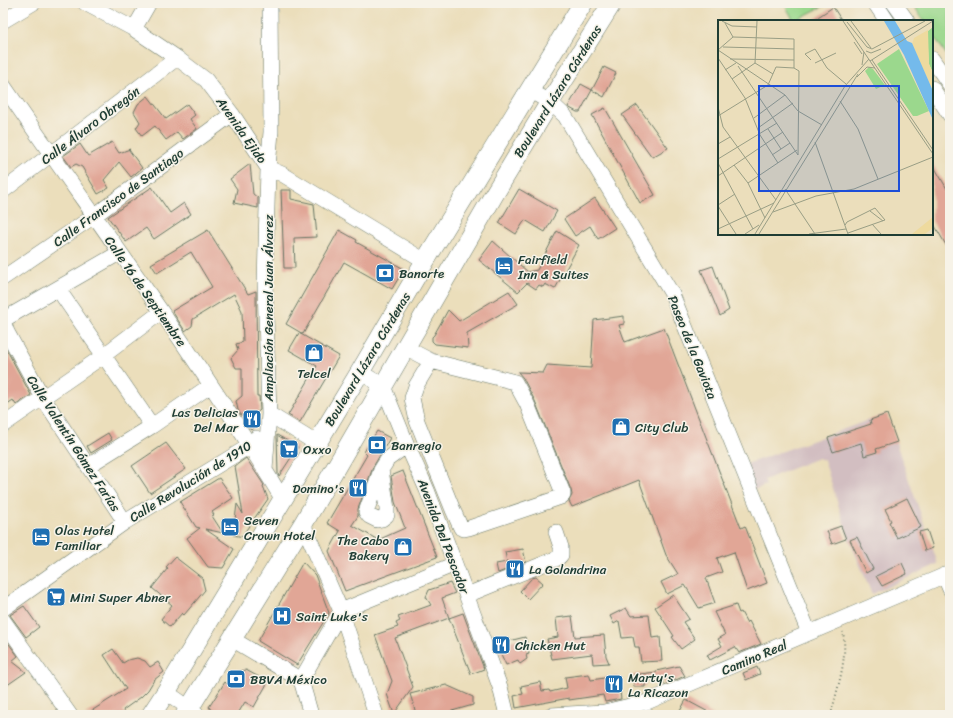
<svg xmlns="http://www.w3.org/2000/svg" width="953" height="718" font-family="Sriracha,sans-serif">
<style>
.industrial{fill:#d2bec1}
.green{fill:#9bd88d;stroke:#5d8a60}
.building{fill:#e1a696}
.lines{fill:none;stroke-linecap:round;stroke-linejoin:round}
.minor-casing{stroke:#667563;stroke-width:16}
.major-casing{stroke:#667563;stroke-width:20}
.path{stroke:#667563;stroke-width:2;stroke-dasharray:1 3;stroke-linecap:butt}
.minor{stroke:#fff;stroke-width:15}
.major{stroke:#fff;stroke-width:19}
.labels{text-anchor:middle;stroke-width:3;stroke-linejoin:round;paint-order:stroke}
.street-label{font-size:13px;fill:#1f3d34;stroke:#f7f3e8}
.poi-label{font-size:13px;fill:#1f3d34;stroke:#f7f3e8;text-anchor:start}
.inset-road{fill:none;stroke:#999e85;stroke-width:1}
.view{fill:#1d4ed8;fill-opacity:0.15;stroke:#1d4ed8;stroke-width:2}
.inset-edge{fill:none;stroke:#1f3d34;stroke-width:2}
</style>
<rect width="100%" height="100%" fill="#f7f3e8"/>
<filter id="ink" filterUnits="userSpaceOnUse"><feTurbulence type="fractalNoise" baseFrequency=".025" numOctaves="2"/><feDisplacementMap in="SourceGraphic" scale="8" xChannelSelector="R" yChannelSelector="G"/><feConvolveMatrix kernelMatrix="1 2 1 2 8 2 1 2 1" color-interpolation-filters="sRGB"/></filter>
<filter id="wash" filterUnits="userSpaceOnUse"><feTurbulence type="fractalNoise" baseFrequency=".012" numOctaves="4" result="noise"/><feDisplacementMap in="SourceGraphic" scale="16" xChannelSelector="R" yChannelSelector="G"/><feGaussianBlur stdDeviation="0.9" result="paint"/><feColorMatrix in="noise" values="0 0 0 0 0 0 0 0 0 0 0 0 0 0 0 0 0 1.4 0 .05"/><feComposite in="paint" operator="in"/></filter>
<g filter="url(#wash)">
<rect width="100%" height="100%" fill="#ebdebb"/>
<path class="industrial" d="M886,414L938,564L872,594L849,539L824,460L818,458L764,480L766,485L754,490L744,465Z"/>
<path class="green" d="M784,3H829L794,21Z
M912,3H950V60L932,33V21H924Z"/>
<g id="blocks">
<path class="building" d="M833,7L842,21H812Z
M604,67L616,73L604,97L592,90Z
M581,84L592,90L580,112H577L568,107Z
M148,96L166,119L187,104L195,115L190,119L197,129L183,139L177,132L166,140L155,126L142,136L136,128L140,122L134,112L138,104Z
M637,105L668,148L652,157L622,115Z
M605,108L655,195L640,203L592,115Z
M112,142L119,153L130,149L129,150L142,168L131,177L119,162L104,180L109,188L98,194L82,167L76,164L71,167L63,156L80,144L88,156Z
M932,163L950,194V252L932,221Z
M250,164L253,194L258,198V208L234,203L237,189L230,179Z
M152,187L170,213L184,203L191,214L154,239L146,228L126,242L108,217Z
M519,189L557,211L545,232L525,220L516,234L499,223Z
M281,190H291V199L314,204L317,237L294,238L295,268H284Z
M595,198L615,228L598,239L590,226L575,236L564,219Z
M208,230L248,294L256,291L257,396H259L260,410L254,415L259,422V424L251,430L243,419L244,416L241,415L238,410L236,401L242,396V368H236L231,358L238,350L236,344L243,342L242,311L234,294L193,319L192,326L185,331L172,311L212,287L191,252L157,273L151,264Z
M339,230L357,240L356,242L404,269L392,289L344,262L303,334L286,324Z
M557,231L579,245L555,289L545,284L543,287L539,285L536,289L527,283L518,292L479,260L493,241L528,272L537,270Z
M713,266L729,310L720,316L701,270Z
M509,291L518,304L467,333L468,348L435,344L432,341V337L434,335L448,310L459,321Z
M624,316V324L619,325L625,342L664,328L741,528L745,526L767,583L747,591L734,552L717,558L722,572L706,578L715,603L699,608L685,585L667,594L661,582L678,574L666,555L639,480L572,507L569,501L572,495L571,490L535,401L523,378L518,372L543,373L547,365L591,368L594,320Z
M299,333L339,356L300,422L288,415L317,366L289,350Z
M3,343L31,395L16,405L13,400L3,407Z
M887,414L897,442L876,449L877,452L864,456L861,443L833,452L828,438L871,424L870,420Z
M377,431L390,438L373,467L358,509V516L352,525L378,540L405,528L395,502L391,476L403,471L437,557L345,591L329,551L340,531L327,523L367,455L364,452Z
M108,433L112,440L91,453L87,446Z
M277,435L298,447L279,476L278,474Z
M166,443L186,469L150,493L132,466Z
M246,458L264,485L263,486L268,499L244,533V537L233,535L237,504L243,514L235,466Z
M219,478L233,498L212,512L214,515L212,516L223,533L205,529L234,549L223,568L208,567L187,538L200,528L196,527L180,502Z
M907,498L921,527L897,538L889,522L891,521L885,509Z
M841,526L846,539L832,544L827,531Z
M927,530L933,548L925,551L919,532Z
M857,537L873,569L866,573L850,540Z
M523,549L526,562L498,573L496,564L507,562L505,552Z
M175,557L202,578L205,590L184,615L182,613L170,627L161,619L172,605L152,588L168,568L166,567Z
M303,562L315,575L329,613L297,665L258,641Z
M902,563L907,574L882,586L876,576Z
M536,577L543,583L528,599L520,591L532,578Z
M450,583L455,593L442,598L449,618L395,638L413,687L394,714L387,694L392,681L375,635L398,627L396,623L400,621L398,617L431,605L426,597L429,590Z
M673,595L689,619L683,622L695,639L681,649L672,637L674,636L655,607Z
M736,605L739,613L741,612L747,623L749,621L761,644L739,653L735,647L710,660L707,655L722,646L718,639L725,635L714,612Z
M24,606L39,627L26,637L10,615Z
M626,608L631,616L649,615L652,638L660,637L662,661L641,662L639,647H635L633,637L622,638L619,621L614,624L610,616Z
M463,613L484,669L471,674L449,618Z
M572,616L575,637L604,635L606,656L609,663L593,664L592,654L552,659L547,639L558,637L556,618Z
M3,636L18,656L12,661L26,672L3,688Z
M525,637L529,654L526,655L527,659L520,664L518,660L506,665L495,641L504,638L505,642Z
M113,649L123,663L128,660L137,658L145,661L150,667L158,662L164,672L154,680L148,690L141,697L123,710L126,715H85L126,689L104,655Z
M679,666L685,676L664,685L663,679L645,681V687H634L633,675L656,672V671Z
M757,667L760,674L746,680L743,673Z
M246,670L268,682L254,707L245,702L237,715H215L209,707L225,682L227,684L234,672Z
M589,674L591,680L618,676L621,699L605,702L603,695L569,700V698L516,708L514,696L523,694L521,686L540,682L542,691L549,690L550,692L567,688L565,677Z
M446,685L473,697V705L438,715H411L415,710L410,694Z
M686,700L714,715H689L680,711Z"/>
</g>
</g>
<g filter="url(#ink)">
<use href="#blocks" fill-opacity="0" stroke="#667563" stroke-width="1"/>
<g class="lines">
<defs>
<path id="minor" d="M85,3L134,29L177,58L206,80L232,114L268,168L282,174L425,261
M875,3L887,21
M894,3L907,21
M3,21L33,3
M134,29L149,3
M932,59L950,85
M3,85C97,222 198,356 283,500
M932,88L950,115
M529,90L550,102L565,116L672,294L809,633
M3,191L177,58
M3,278L94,216L232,114
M58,289L152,426
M3,320L119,253
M3,321L7,332L43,398L125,522
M406,348L431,361
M431,361L515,382L527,404L563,493V495L561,497L469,528L464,529L461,528L453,510L417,421L412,398L416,386Z
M360,372L383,386L407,445L427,490L455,564L500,687L507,715
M269,414L316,443
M3,425L103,356L161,312
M88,466L152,426L211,385
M265,470L269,414L265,284L268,168L271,132L270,3
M381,470L387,509V515L382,519L377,520L369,516L366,512L381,470L388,459L407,445
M303,524L341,611L455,564
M944,575L950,589
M467,595L558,558L561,555V547L556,532
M3,609L125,522L251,445L256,438
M3,620L70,715
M232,639L301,680L311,715
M301,680L341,611L376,715
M166,692L189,708L197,715
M551,715L604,712L647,702L950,573"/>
<path id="major" d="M151,715L166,692L360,372L425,261L583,3
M185,715L303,524L495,193L550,102L612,3"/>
</defs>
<use href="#minor" class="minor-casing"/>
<use href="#major" class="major-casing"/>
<path class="path" d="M831,715C837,688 848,660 843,632"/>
<use href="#minor" class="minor"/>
<use href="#major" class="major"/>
</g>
</g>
<defs>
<symbol id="hotel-square" viewBox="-11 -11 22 22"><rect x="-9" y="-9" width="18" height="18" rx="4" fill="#1f6fb2" stroke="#f7f3e8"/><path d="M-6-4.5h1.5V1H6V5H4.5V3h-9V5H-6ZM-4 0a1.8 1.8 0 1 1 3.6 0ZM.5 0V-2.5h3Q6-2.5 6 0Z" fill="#fff"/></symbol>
<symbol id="bank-square" viewBox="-11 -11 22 22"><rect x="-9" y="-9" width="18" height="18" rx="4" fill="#1f6fb2" stroke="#f7f3e8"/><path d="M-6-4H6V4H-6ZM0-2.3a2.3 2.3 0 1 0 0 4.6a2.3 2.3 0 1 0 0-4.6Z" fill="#fff"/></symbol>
<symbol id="shop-square" viewBox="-11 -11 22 22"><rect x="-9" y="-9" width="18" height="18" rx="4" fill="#1f6fb2" stroke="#f7f3e8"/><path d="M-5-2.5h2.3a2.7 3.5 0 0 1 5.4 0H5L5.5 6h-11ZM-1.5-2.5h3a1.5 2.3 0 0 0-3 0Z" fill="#fff"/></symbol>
<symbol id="restaurant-square" viewBox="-11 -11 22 22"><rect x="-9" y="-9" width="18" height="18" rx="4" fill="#1f6fb2" stroke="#f7f3e8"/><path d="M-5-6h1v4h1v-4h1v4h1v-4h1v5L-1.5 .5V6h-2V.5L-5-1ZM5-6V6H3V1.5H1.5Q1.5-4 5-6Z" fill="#fff"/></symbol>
<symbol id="supermarket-square" viewBox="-11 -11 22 22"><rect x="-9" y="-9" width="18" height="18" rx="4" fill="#1f6fb2" stroke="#f7f3e8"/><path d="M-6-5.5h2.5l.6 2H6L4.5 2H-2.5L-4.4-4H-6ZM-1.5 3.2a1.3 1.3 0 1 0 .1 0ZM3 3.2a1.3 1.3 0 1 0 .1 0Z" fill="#fff"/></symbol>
<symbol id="hospital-square" viewBox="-11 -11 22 22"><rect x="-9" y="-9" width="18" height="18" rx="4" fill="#1f6fb2" stroke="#f7f3e8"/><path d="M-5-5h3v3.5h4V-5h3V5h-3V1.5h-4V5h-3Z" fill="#fff"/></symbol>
</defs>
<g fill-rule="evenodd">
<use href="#hotel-square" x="493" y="255" width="22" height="22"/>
<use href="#bank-square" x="374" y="262" width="22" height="22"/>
<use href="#shop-square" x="303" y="342" width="22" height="22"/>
<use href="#restaurant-square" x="241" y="408" width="22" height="22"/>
<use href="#shop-square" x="610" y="416" width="22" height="22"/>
<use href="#bank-square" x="366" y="434" width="22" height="22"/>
<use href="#supermarket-square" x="278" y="438" width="22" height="22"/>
<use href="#restaurant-square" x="347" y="477" width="22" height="22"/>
<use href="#hotel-square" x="219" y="516" width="22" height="22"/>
<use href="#hotel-square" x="30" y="526" width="22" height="22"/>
<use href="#shop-square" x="392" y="536" width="22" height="22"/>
<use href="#restaurant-square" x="504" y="558" width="22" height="22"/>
<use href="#supermarket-square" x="45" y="586" width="22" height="22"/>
<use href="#hospital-square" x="271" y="605" width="22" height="22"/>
<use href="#restaurant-square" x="490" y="634" width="22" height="22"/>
<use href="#bank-square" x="225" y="668" width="22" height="22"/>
<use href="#restaurant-square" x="603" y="673" width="22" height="22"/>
</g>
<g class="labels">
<g class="street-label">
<text transform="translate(557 91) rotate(-58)" y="5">Boulevard Lázaro Cárdenas</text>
<text transform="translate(90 125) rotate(-37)" y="5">Calle Álvaro Obregón</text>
<text transform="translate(242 130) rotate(55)" y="5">Avenida Ejido</text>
<text transform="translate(118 197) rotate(-36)" y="5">Calle Francisco de Santiago</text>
<text transform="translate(146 291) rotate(55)" y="5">Calle 16 de Septiembre</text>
<text transform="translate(268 308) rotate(-90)" y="5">Ampliación General Juan Álvarez</text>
<text transform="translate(693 347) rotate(68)" y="5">Paseo de la Gaviota</text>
<text transform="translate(367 359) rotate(-59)" y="5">Boulevard Lázaro Cárdenas</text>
<text transform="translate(74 443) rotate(57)" y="5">Calle Valentín Gómez Farías</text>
<text transform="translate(190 481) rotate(-32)" y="5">Calle Revolución de 1910</text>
<text transform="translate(444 536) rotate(69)" y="5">Avenida Del Pescador</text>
<text transform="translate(754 657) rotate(-23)" y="5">Camino Real</text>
</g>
<g class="poi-label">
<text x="518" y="264">Fairfield<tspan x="518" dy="15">Inn &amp; Suites</tspan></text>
<text x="399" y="278">Banorte</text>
<text x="314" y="378" text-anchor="middle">Telcel</text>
<text x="238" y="417" text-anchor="end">Las Delicias<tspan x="238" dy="15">Del Mar</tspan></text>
<text x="635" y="432">City Club</text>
<text x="391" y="450">Banregio</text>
<text x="303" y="454">Oxxo</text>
<text x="344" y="493" text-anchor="end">Domino's</text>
<text x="244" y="525">Seven<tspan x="244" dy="15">Crown Hotel</tspan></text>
<text x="55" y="535">Olas Hotel<tspan x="55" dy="15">Familiar</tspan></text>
<text x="389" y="545" text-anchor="end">The Cabo<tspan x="389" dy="15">Bakery</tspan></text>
<text x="529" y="574">La Golandrina</text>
<text x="70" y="602">Mini Super Abner</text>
<text x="296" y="621">Saint Luke's</text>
<text x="515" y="650">Chicken Hut</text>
<text x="628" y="682">Marty's<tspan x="628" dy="15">La Ricazon</tspan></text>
<text x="250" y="684">BBVA México</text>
</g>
</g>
<g transform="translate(718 20)">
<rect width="215" height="215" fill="#ebdebb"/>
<path d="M215,7V53L211,44L209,12ZM181,29L211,91L199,96H195L159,44ZM151,47L155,49L167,65L158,69L147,51Z" fill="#9bd88d"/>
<path d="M210,10L211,44L215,53V71L194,24L196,18ZM215,197V208L207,214H194Z" fill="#eeda9e"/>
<path d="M166,1H177L189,21L194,23L215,71V100L186,35Z" fill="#74baeb"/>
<path class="inset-road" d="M4,1L14,6L39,7M125,1L152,41L215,1M133,1L153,28M129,2L149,27L154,29L207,1M7,3L15,17L76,19V48L81,51L80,135M136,22L144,34M5,27L76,29M97,29L109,48L128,64M0,30L67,75L80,91L104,105M0,30L15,17M148,31L153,33L163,29M0,38L27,78L42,115L60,143M12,39L76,40M93,40L87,34L97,29M154,40L215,130M152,41L215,134M37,43L39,1M37,43L55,54M97,43L118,33M144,45L146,32M20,46L80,135M7,50L18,43M139,57L149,47L157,48M14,59L37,43M122,81L140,109L160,159M0,87L5,107L58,180M0,96L50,65L58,47L76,48M36,98L67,75M40,108L75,83M50,109L63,129M97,122L130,214M0,124L12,117M54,135L72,123M0,139L59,103M0,143L35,209M16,145L30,163L47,198M0,156L65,112M30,163L79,130M67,169L97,214M0,185L17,174M0,186L18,214M152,191L165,201M55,192L98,176L136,169L215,137M154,204L163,214M127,205L129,202L157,188L167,200L130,213M0,209L56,183M27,214L41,205M37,214L127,66L151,39M41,214L140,54M91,214L128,209"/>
<path class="view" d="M41,66H181V171H41Z"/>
<rect width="215" height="215" class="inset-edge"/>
</g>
<rect width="953" height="718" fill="none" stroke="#f7f3e8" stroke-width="16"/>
</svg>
